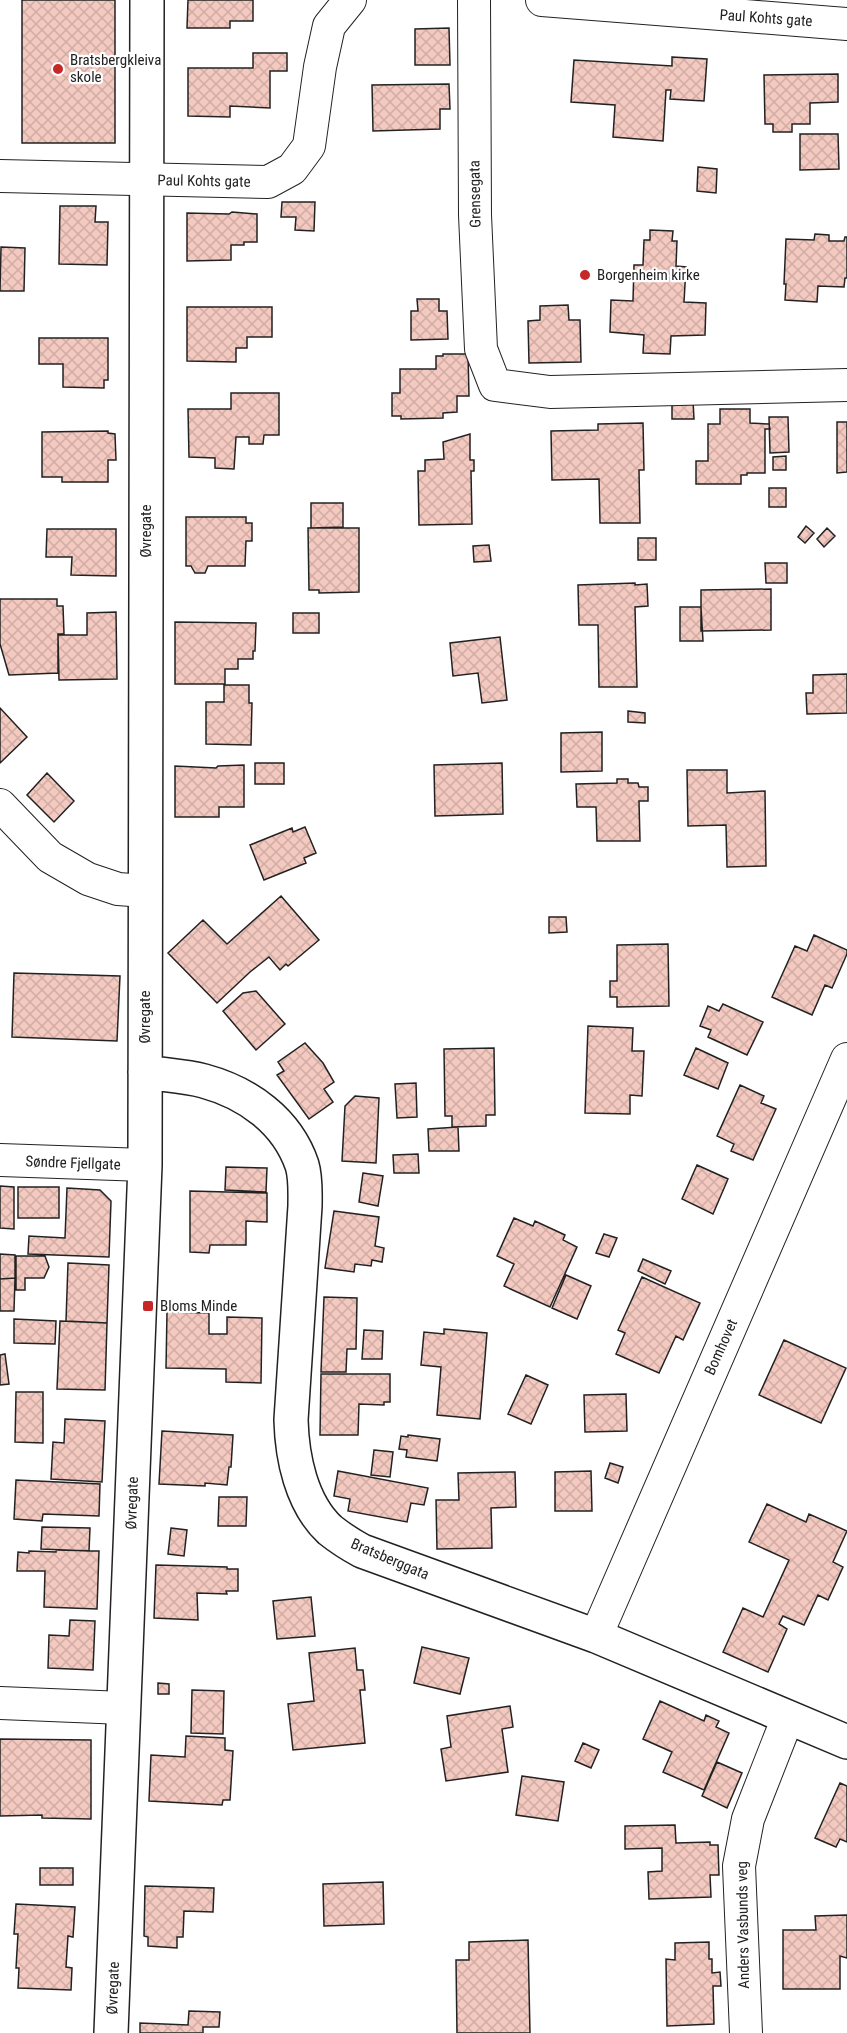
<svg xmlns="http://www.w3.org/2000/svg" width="847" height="2033" font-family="'Roboto Condensed',sans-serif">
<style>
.building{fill:url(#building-cross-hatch);stroke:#222;stroke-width:1.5}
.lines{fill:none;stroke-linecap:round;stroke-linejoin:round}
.minor-casing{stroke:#222;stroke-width:34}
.tertiary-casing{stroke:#222;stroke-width:36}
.minor{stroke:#fff;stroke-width:32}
.tertiary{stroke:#fff;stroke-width:33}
.poi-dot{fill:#c62828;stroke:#fff;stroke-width:2}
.labels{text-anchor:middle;stroke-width:4.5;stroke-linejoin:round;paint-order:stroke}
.street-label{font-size:15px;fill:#222;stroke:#fff}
.poi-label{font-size:15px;fill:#222;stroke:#fff;text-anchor:start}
</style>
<defs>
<pattern id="building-cross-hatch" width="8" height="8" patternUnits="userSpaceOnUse" patternTransform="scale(1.5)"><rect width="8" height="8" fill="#f3c9c0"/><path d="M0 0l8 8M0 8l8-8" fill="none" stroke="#d0aca5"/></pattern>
</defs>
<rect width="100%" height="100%" fill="#fff"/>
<path class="building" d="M22,0H115V143H22Z
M188,0H253V21H230V28H187Z
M449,28L450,65H415V29Z
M253,53H287V71H270V108L230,106V117L188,116V68H253Z
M672,57L707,59L704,101L670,99L671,90H666L663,141L613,137L615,105L571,102L574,60L672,66Z
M838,74V102L810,103V124H792V132H773V124H765L764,75Z
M449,84L450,109H440V129L373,131L372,85Z
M800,134H838L839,169L800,170Z
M698,167L717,169L716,193L697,191Z
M282,202H315L314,231L295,230L296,217H281Z
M60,206H96L95,222H108L107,265L59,264Z
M232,212L257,214V242H244V245H231V260L187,261V213L229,214Z
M650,230L673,231L672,241H677L676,266L686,267L684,302L706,303L705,335L671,336L670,354L643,353L644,335L610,332L611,300L633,301L634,265H643L644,240H650Z
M815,234L829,235V241H844L845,237H847V278H845L844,287L818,286L817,302L785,300L786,284H784L786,239L814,240Z
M1,247L25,248L24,291H0Z
M417,299H439V311H447L448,339L411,340V311H418Z
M568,305L569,320H580L581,362L529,363L528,321L540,320V306Z
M187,307H272V337H247V348H236V362L187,361Z
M39,338H108V380H104V388L63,387V364H39Z
M443,354H468L469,396H457V412L443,413V418L401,419V416H392V393H400V369H436V356H443Z
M231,393H279V435H264L263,444H249V437H236L234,469L215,468V458L189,457L188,409H231Z
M672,401H693L694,419H672Z
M720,409H750V423L769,424L770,429H765V473H747V475H741V484H696V461H708V424H720Z
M769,417H788L789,452L770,453Z
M837,422H847V472L837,473Z
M643,423L644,470H639L640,523H600L599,479L552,480L551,431L598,430V424Z
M108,431V433L115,434L116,460H108V482H62V477H42V432Z
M470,434V460H474V471H471L472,524L419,525L418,471H425V460L444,459L443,442Z
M786,456V470H773V457Z
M769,488H786V507H769Z
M311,503H343V527L311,528Z
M186,517H246V523H252V541H246L245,566H208L205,573H195L191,566H186Z
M806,526L814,533L805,543L798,537Z
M308,528H359V592L319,593V590H309Z
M827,528L835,536L824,547L817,539Z
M47,529H116V576L71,575L72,557H46Z
M638,538H656V560H638Z
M489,545L491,561L474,562L473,546Z
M765,563H787V583H766Z
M635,583V585L647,584L648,606L635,607L637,687H599L598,625H579L578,585Z
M771,589V630L701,631V590Z
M0,599H57V606H63L64,634H58V673L9,675L0,644Z
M680,607H701L703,641H680Z
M116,612L117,679L59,680L58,635H87V613Z
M293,613H319V633H293Z
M175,622L256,623L255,651H253V659H238V669H225V684H175Z
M500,637L507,700L482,703L478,673L453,676L450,643Z
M847,674V713L807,714L806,693H813V675Z
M224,685H249V703H252L251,745L206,744V702H224Z
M0,708L27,737L0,763Z
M628,711L645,713V723L628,722Z
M602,732V771L561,772V733Z
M255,763H284V784H255Z
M502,763L503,814L435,816L434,765Z
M244,765V807H219V817H175V766L216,768L218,766Z
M687,770H727V793L765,791L766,866L727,867L726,825L688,826Z
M47,773L74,801L54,822L27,795Z
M617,779H628V783H638L639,787H648V801H639L640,841H597L596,807H577L576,784L617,783Z
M305,827L316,853L304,858L306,863L264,880L250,845L292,828L293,832Z
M281,896L319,940L288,966L286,964L280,970L269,957L250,972L217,1003L168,953L203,920L227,944Z
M549,917H566L567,932L549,933Z
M814,935L847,950V954L832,988L825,985L812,1015L772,997L795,946L807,951Z
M668,944L669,1006L617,1007V997H610V981H617V945Z
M14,973L120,976L117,1041L12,1037Z
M256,991L285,1024L256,1050L223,1011L243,993Z
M723,1004L763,1022L747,1055L708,1037L711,1030L700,1026L708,1006L719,1011Z
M588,1026L633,1028L632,1051H644L642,1096L630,1095V1114L585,1113Z
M305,1043L323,1063L334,1082L324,1089L333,1102L309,1119L277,1075L284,1071L278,1062Z
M494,1048L495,1115H486V1126L452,1127V1116H445L444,1049Z
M696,1048L728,1063L718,1089L684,1075Z
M416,1083L417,1117L397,1118L395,1084Z
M740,1085L764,1096L761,1103L776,1109L753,1160L731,1151L734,1144L717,1136Z
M355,1096L379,1098L376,1163L342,1161L345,1106Z
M458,1127L459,1151H429L428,1129Z
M418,1154L419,1173H394L393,1155Z
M697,1165L728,1179L713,1214L682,1199Z
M226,1167L267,1168L266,1192L225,1190Z
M363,1173L383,1176L378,1206L359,1202Z
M0,1186L14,1187V1229L0,1228Z
M18,1187H59V1218H18Z
M67,1188L100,1190L111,1201L109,1257L28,1254L29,1236L65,1238Z
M190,1191L267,1193V1222L246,1221V1245H210L209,1253L190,1252Z
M334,1211L379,1217L375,1246L384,1248L382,1262L372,1260L371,1266L355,1264L354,1272L325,1268Z
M514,1218L533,1226L535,1221L565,1235L563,1240L577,1247L550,1307L504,1286L514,1264L497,1256Z
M604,1234L617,1238L609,1257L596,1253Z
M0,1254L15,1255V1278L0,1279Z
M16,1256H45L49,1267L44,1278H25V1290H16Z
M643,1259L671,1271L665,1284L638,1271Z
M68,1263L109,1265L107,1323L66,1321Z
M566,1275L591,1286L577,1319L552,1308Z
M642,1277L700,1303L683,1340L676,1336L659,1373L616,1354L625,1333L618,1330Z
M15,1278L14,1311H0V1279Z
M324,1297L357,1298L356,1349H347L346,1372H321Z
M167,1312L209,1313V1334H227V1317L262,1318L261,1383L226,1382V1369L166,1368Z
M14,1319L56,1321L55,1344L14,1343Z
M60,1321L107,1323L105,1390L57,1389Z
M444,1329L487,1333L480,1419L437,1415L441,1367L421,1365L424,1332L444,1334Z
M364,1330L383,1331L382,1359H362Z
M784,1340L846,1368L821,1423L759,1395Z
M5,1354L9,1384L0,1385V1355Z
M321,1374H390V1402H384V1405L359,1404L358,1435H320Z
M526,1375L548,1385L531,1424L508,1414Z
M16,1392H43V1443L15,1442Z
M626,1394L627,1431L585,1432L584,1395Z
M65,1419L105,1421L102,1482L51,1479L53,1442L64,1443Z
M162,1431L233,1435L231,1467H229L227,1485L205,1483V1486L159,1484Z
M408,1435L440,1439L437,1461L406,1457L407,1450L399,1449L401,1436L408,1437Z
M374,1450L393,1452L390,1477L371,1475Z
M610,1463L623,1467L618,1483L605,1478Z
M338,1471L428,1488L424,1505L411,1503L407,1522L348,1511L350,1499L334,1496Z
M591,1471L592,1511H555V1472Z
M515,1472L516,1507L491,1508L492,1548L437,1549L436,1500H459L458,1473Z
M16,1480L100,1484L99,1516L43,1514L42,1521L14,1519Z
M219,1497H247L246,1526H218Z
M767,1504L806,1522L809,1514L847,1531L833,1562L843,1567L828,1600L818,1595L804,1625L783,1616L779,1624L787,1629L768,1672L723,1652L743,1608L763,1617L789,1560L749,1542Z
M42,1527L90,1528L89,1551L41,1549Z
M171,1528L187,1530L184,1556L168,1554Z
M56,1550L99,1551L97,1609L44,1607L45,1571H17L18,1552L29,1553V1551L56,1552Z
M156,1565L227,1567V1569H238V1591H226L227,1594L197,1593L198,1620L154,1618Z
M311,1597L315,1636L277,1639L273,1601Z
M70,1620L95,1621L93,1670L48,1668L49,1635L69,1636Z
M422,1647L469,1658L460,1694L414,1683Z
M355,1648L357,1670H363L365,1690H360L365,1743L293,1750L288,1704L314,1701L309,1653Z
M158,1683L169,1684V1694H158Z
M192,1690L224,1691L223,1734L191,1733Z
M660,1701L704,1721L706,1715L719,1721L716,1727L729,1733L704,1790L663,1772L672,1752L643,1739Z
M510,1706L513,1727L502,1729L508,1772L446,1781L441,1749L451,1747L447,1716Z
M186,1736L225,1738V1750L233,1751L230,1800H223L222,1805L149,1801L151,1755L185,1757Z
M0,1739L91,1740V1819L42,1818V1815L0,1816Z
M583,1743L599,1750L591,1768L575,1761Z
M717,1762L742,1773L727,1808L702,1796Z
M522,1776L564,1782L558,1821L516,1815Z
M840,1783L847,1786V1842L840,1839L836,1847L815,1838Z
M675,1825L676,1843L710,1842V1845H718L719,1875H710L711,1897L649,1899L648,1872L662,1871V1848L625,1849V1826Z
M40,1868H73V1885H40Z
M383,1882L384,1924L324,1926L323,1884Z
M145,1886L214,1888L213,1912L184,1911L183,1937H177V1948L148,1946V1937L144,1936Z
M16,1904L75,1907L73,1937L68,1936L66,1967L72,1968L71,1990L18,1988L19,1968H16L18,1934H14Z
M847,1915V1958L840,1956V1989H783V1930H816L815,1916Z
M528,1940L530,2033H457L456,1960H469V1942Z
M709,1942V1959H712V1973L720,1972L721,1986H713L714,2024L667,2026L666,1959L675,1960V1943Z
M189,2011L220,2012L219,2027H203V2033H140V2023L188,2025Z"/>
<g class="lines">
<defs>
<path id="minor" d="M474,0L475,215L481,349L495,385L550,392L847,385
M542,0L847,24
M0,176L268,182L292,169L309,146L320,67L329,26L350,0
M0,805L50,857L88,879L118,889L145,891
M0,1160L145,1165
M596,1636L847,1059
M0,1703L124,1708
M746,2033L739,1866L748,1819L788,1717"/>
<path id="tertiary" d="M145,1072C164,1075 186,1076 204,1081C248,1093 287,1121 302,1165C306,1178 305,1193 305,1206L291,1420C292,1457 301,1503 330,1530C340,1538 351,1545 362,1551L596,1636L847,1742
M111,2033L145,1165L147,0"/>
</defs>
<use href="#minor" class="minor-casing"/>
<use href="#tertiary" class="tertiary-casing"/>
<use href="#minor" class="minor"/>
<use href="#tertiary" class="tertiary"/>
</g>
<g class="poi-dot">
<circle cx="58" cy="69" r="6"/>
<circle cx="585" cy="275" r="6"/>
<rect x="142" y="1300" width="12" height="12" rx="3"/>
</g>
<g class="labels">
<g class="street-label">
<text transform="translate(766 18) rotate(4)" y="5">Paul Kohts gate</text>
<text transform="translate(204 181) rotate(1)" y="5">Paul Kohts gate</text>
<text transform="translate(475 194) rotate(-91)" y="5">Grensegata</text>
<text transform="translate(146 531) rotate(-90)" y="5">Øvregate</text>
<text transform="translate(145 1017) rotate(-90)" y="5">Øvregate</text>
<text transform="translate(73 1163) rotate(2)" y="5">Søndre Fjellgate</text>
<text transform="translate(721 1347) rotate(-66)" y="5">Bomhovet</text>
<text transform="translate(132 1503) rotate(-88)" y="5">Øvregate</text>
<text transform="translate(390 1559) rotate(23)" y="5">Bratsberggata</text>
<text transform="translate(743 1925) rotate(-91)" y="5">Anders Vasbunds veg</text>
<text transform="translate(113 1988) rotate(-88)" y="5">Øvregate</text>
</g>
<g class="poi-label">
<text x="70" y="65">Bratsbergkleiva<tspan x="70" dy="17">skole</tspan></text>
<text x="597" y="280">Borgenheim kirke</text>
<text x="160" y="1311">Bloms Minde</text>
</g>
</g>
</svg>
